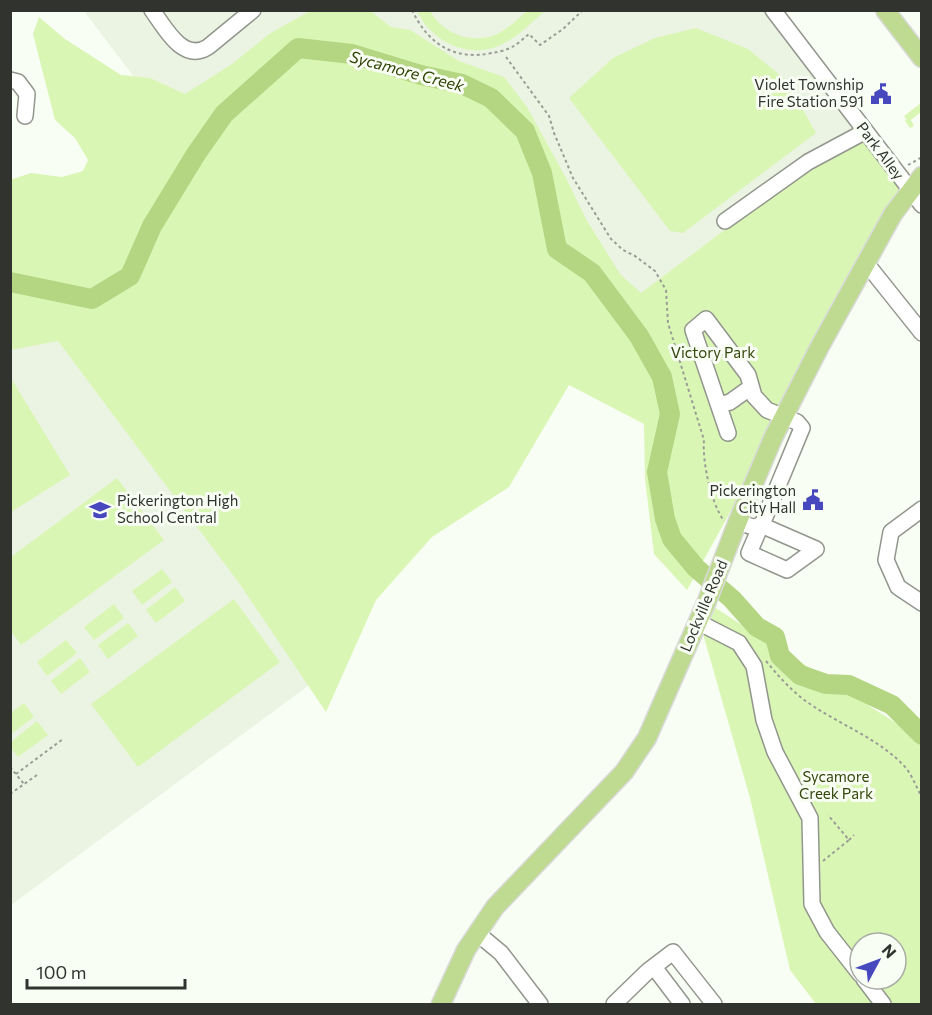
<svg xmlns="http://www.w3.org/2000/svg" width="932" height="1015" font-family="Commissioner,sans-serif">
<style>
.built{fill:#ebf3e2}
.green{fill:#daf6b5;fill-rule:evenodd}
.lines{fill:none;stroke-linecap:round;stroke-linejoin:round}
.river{stroke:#b4d683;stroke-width:20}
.minor-casing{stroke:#92968d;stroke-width:18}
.major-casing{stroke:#dadada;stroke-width:21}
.path{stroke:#9a9d96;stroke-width:2;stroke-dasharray:3 3;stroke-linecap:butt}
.minor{stroke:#fff;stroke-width:15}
.major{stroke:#bfda91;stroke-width:18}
.labels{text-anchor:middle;stroke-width:6;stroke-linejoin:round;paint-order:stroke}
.poi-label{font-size:15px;fill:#31332f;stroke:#f9fef4;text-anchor:end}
.street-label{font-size:15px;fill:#31332f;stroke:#f9fef4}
.park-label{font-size:15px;fill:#324609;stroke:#f9fef4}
.water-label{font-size:16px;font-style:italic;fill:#2e4205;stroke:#f9fef4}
</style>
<rect width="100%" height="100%" fill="#f9fef4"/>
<path class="built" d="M84,11H771L861,127L611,316L185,144Z
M55,328L316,680L11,905V340Z"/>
<path class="green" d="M369,10L391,27L410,30L459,61L504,77L527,107L566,178L586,219L620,274L641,293L861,127L909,190L687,590L654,554L645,479L644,424L569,385L509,487L432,537L376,600L326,712L239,583L58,341L11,350L10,180L31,173L62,177L83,171L88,160L75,138L55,120L33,34L39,17L65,39L121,75L150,78L185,94L232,64L269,34L310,11Z
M417,11H430C443,34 472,45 497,34C508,29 518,19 527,11H545C533,21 522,33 508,41C475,62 433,45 417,11Z
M696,28L748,49L786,80L816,133L683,233L670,231L569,98L613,58L655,38Z
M921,103V112L911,120L914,126L910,128L905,121L906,119L904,116Z
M11,378L70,475L11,512H10Z
M117,478L164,540L21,645L11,631V557Z
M162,569L172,582L142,605L132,591Z
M175,587L185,601L156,623L146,610Z
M234,599L280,662L138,767L91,704Z
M114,604L124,618L94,640L84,627Z
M714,607L921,739V1004H816L790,970L750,798L703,634ZM860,943H896V979H860Z
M128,623L138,636L108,659L98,645Z
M66,640L77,653L47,676L37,662Z
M80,658L90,672L61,694L51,681Z
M24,703L34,717L11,734V713Z
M37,721L48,735L18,757L11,748V742Z"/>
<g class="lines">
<path class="river" d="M10,282L92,299L130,276L152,226L196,154L224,114L298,48L352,54L421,75L462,84L491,98L525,131L542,173L557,249L592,273L639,336L662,377L670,414L657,472L665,519L672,539L696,568L732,599L757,627L775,637L780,656L800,675L826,684L849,685L892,705L922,735"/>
<defs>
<path id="minor" d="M152,10C165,28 183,63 208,47L253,10
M773,10L922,205
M10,80L18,82L27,94L25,116
M725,221L808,162L864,132
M866,263L922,333
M719,405L730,402L751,387
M728,433L693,330L706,319L748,375L754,396L767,410L797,422L802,428L763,522C756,531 747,525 738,521
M922,509L891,532L886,560L898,587L922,603
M761,525L816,549L787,570L749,553Z
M698,622L739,643L754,666L764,720L775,752L810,818L812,904L827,932L860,974
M477,933L501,953L540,1004
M654,967L682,1004
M864,979L883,1004
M614,1004L648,971L673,952L714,1004"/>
<path id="major" d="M885,10L922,58
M441,1004L466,950L495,907L624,772L647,738L707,601L738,521L773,438L819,348L893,214L922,176"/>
</defs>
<use href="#minor" class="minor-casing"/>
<use href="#major" class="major-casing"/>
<path class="path" d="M412,10C428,44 454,61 492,53C499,52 507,50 514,46C519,43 524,38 529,34L540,45L563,29L583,10
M506,57L549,116L554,133L573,178L611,239L623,250L635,256L655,271L666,290L668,323L704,440C702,461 711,503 724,521
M908,165L922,157
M766,661C780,678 794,694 813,706C843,726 881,740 906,768C913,777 916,787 922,797
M10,767L24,784
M16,774L63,739
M10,794L37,775
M849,840L854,835
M823,861L849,840L828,815"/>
<use href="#minor" class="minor"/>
<use href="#major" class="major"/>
</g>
<defs>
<symbol id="civic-bare" viewBox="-9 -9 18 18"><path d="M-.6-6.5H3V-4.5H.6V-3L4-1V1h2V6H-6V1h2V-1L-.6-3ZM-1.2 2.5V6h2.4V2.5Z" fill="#4848be" stroke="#f9fef4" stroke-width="2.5" paint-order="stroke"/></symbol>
<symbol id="school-bare" viewBox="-9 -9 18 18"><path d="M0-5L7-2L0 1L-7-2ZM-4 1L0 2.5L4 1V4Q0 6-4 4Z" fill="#4848be" stroke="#f9fef4" stroke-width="2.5" paint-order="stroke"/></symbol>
</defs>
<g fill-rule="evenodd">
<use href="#civic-bare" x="866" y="79" width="30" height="30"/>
<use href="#civic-bare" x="798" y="485" width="30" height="30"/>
<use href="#school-bare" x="85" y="495" width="30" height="30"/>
</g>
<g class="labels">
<g class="poi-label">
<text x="864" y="90">Violet Township<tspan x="864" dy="17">Fire Station 591</tspan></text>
<text x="796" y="496">Pickerington<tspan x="796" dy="17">City Hall</tspan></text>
<text x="117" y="506" text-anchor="start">Pickerington High<tspan x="117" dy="17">School Central</tspan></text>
</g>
<g class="street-label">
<text transform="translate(880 151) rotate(53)" y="5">Park Alley</text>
<text transform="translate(704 606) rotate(-67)" y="5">Lockville Road</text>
</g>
<g class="park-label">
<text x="713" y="358">Victory Park</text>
<text x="836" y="782">Sycamore<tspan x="836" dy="17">Creek Park</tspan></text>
</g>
<g class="water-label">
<text transform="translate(407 71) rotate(15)" y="6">Sycamore Creek</text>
</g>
</g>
<rect width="932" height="1015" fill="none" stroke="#31332f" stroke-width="24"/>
<g transform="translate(878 961) rotate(49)"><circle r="28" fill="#f9fef4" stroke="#a9ada5" stroke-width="1.5"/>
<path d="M0-4.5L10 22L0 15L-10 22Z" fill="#4848be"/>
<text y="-9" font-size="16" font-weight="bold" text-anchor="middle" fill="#31332f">N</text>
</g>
<path d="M27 979v9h158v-9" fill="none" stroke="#31332f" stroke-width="3"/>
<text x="36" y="979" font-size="18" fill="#31332f" stroke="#f9fef4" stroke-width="4.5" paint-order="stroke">100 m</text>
</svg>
